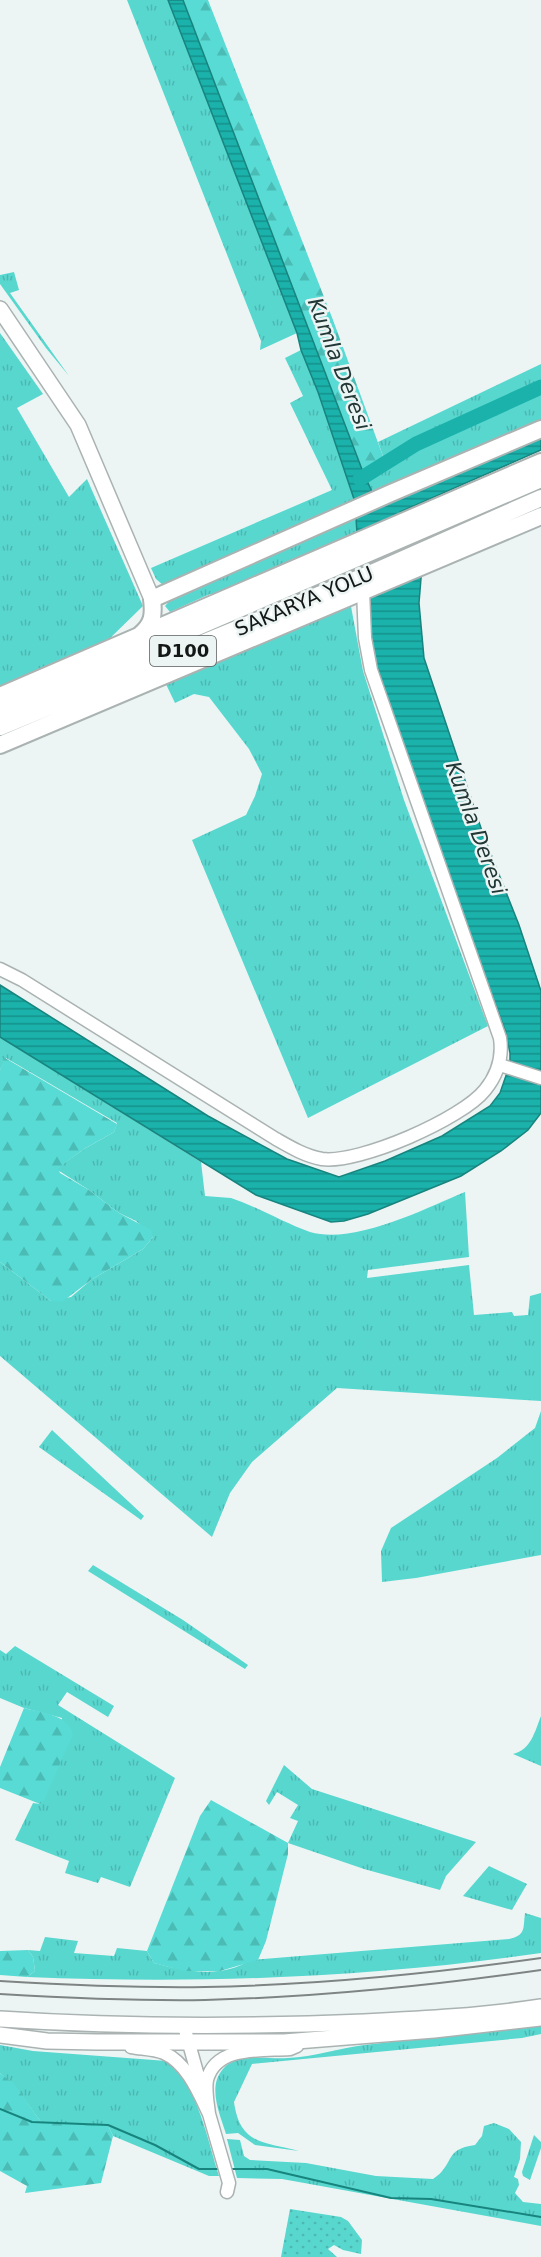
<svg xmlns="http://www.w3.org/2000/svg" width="541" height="2257" font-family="'DejaVu Sans',sans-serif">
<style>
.grass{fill:url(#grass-tufts)}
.forest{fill:url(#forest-firs)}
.garden{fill:url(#garden-dots)}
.water{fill:url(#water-rules);stroke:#18847e;stroke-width:1.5}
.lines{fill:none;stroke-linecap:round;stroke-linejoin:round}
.stream{stroke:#18847e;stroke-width:2}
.river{stroke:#1ab2ab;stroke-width:15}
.minor-casing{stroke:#aab3b2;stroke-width:15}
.major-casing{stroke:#aab3b2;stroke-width:18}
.highway-casing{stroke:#aab3b2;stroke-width:20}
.minor{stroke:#fff;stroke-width:12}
.major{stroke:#fff;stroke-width:15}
.highway{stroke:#fff;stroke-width:16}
.rail{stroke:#7e8483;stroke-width:2}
.labels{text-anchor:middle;stroke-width:5;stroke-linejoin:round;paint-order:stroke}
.shield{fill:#ecf5f4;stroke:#545a59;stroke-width:1.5}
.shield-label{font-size:18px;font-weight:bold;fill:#131716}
.street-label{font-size:20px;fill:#131716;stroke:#ecf5f4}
.water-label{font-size:21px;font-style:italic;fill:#213836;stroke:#ecf5f4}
</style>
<defs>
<pattern id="grass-tufts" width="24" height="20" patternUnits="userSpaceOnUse" patternTransform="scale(1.5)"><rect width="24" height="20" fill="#58d7cf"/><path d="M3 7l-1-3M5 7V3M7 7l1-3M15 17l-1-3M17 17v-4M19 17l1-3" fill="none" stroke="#4cb8b1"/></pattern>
<pattern id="forest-firs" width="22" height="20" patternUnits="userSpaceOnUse" patternTransform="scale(1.5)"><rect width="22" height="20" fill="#57dbd4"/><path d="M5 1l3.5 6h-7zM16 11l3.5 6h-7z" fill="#4bbbb5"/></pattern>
<pattern id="garden-dots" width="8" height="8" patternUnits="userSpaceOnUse" patternTransform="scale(1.5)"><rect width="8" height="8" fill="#58d7cf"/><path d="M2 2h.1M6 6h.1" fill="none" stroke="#4cb8b1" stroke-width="1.8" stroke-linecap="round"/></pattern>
<pattern id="water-rules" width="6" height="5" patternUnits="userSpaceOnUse" patternTransform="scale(1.5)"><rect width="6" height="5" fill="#1ab2ab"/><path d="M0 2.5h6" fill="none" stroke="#16908a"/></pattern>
</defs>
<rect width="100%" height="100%" fill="#ecf5f4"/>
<path class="grass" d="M127,0H168L297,333L260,350L261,341Z
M14,272L19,290L10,293L69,376L46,348L0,284V275Z
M0,333L43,394L17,408L69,497L87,479L143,606L104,644L0,689Z
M301,350L318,392L355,502L164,586L156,579L151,568L332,490L290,403L303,396L285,358Z
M541,364V421L373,493L363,472L375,468L384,459L378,442Z
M356,513L357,533L222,594H210L170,612L165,606L173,597Z
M350,601L363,671L404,800L488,1026L308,1118L192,840L246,815L255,796L262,774L249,749L209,697L194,694L175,703L164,680Z
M0,1037L201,1162L205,1196L231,1198L242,1202C265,1211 287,1224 310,1232C354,1245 424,1209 465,1192L469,1257L368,1270L367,1278L469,1265L474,1315L512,1312L514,1316L528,1315L530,1296L541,1293V1401L337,1388L252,1462L230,1493L212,1537L0,1356V1262L51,1301L71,1297L91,1280L143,1249L153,1237L136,1221L119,1213L89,1190L56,1169L84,1149L114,1132L117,1123L6,1058L0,1070Z
M541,1411V1555L416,1578L382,1582L381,1551L391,1528L497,1458L535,1428Z
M52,1430L144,1516L141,1520L39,1447Z
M93,1565L183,1620L248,1665L245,1669L88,1571Z
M15,1646L114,1706L108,1717L67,1692L58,1705L175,1778L130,1887L101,1877L98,1883L65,1873L69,1861L15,1840L33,1803L40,1804L62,1718L24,1708L0,1698V1650L6,1654Z
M541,1716V1766L513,1754C531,1750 535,1731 541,1716Z
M284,1765L312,1789L476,1842L446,1876L440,1890L364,1869L288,1843L298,1821L290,1818L298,1805L277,1792L269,1805L266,1801Z
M489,1866L527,1884L512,1910L463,1896Z
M525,1913L541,1918V1953C371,1978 198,1984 27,1977L35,1971L33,1957L28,1950L40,1951L45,1937L78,1941L74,1953L114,1956L117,1948L147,1951L154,1963C184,1971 222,1979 250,1960L509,1939C526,1935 523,1929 525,1913Z
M541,2025V2034L522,2038L252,2064L234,2102C240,2145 264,2142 299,2151L255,2145L238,2133L226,2134C220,2114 207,2087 223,2069C237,2052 269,2060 288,2058C314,2057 339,2048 364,2045C423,2038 482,2032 541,2025Z
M0,2045L33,2051L167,2061C197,2082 208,2142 219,2176H209L113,2136L108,2125L41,2122L14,2085L0,2073Z
M494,2123L509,2129L521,2142L520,2159L514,2177L518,2179L519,2185L515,2193L523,2202L541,2204V2226L282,2179L237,2178L227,2139L240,2140L244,2156L250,2160L306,2163L376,2176L433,2179C455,2165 443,2149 475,2145L482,2136L484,2126Z
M534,2135L541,2142V2148L530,2180L523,2176L522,2172Z"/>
<path class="forest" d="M183,0H208L333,320L384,459L375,468L363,472Z
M5,1058L117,1124L114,1132L84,1149L58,1168L60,1173L89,1190L119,1213L151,1230L153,1237L143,1249L91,1280L62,1302L51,1301L0,1262V1070Z
M24,1708C42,1713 67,1714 73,1734L44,1800L40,1804L0,1788V1767Z
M211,1800L288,1843V1854L266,1941L258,1960L220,1971H184L154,1963L147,1951L200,1816Z
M28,1950L33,1957L35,1971L27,1977L0,1975V1951Z
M0,2073L14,2084L41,2122L108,2125L113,2136L101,2183L25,2193L27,2186L0,2171Z"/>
<path class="garden" d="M290,2209L341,2217L348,2221L362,2240L361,2254L343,2250L334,2245L328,2249L337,2257H281Z"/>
<path class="water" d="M168,0H183L363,472L379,507L541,435V450L400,512L415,554L422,566L419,603L424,658L483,834L519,925L541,991V1113L528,1130L501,1151L461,1176L368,1214L344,1221L331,1222L256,1195L0,1037V985L208,1116L287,1159L339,1177L385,1161L442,1136L490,1106L500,1093L510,1064V1053L505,1030L432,834L373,654L368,611L371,587L357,533L355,502L318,392L301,350L297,333Z"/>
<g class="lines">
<path class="stream" d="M0,2109L32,2122L108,2125L155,2145L199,2169H219
M231,2169H267L391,2198L431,2199L541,2217"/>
<path class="river" d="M360,479L416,444L541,387"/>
<defs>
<path id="minor" d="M0,969L22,980L276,1139C290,1147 305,1156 322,1159C359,1164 462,1119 485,1090C498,1074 503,1058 500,1038L371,670L365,638L363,591
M500,1065L541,1078
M184,2026L202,2090
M131,2047C142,2049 154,2049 164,2053C187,2063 199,2093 209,2114C208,2104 205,2090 207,2080C216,2045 262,2051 290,2049L297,2046
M207,2107L229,2183L227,2192"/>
<path id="major" d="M0,309L78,425L152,599
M0,2019C122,2027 242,2027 364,2022C423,2019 482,2016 541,2007
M0,2035L47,2041L97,2042H284L434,2030L541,2018"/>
<path id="highway" d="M152,599L391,493L541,429
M140,635C153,624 154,615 152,599
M0,696L541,462
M0,712L541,479
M0,727L367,575L541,498
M0,745L541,516"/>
</defs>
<use href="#minor" class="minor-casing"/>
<use href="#major" class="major-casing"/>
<use href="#highway" class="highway-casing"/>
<use href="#minor" class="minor"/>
<use href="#major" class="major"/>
<use href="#highway" class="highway"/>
<path class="rail" d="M0,1981C68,1985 137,1988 205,1987C318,1985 429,1974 541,1958
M0,1994C68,1998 137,2001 205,2000C318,1997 429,1986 541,1970"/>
</g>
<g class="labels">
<rect class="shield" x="150" y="636" width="66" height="30" rx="4.5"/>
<g class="shield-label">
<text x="183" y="657">D100</text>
</g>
<g class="street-label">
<text transform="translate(304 601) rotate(-23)" y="7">SAKARYA YOLU</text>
</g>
<g class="water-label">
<text transform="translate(339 364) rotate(69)" y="7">Kumla Deresi</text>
<text transform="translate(476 828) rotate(70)" y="7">Kumla Deresi</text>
</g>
</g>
</svg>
